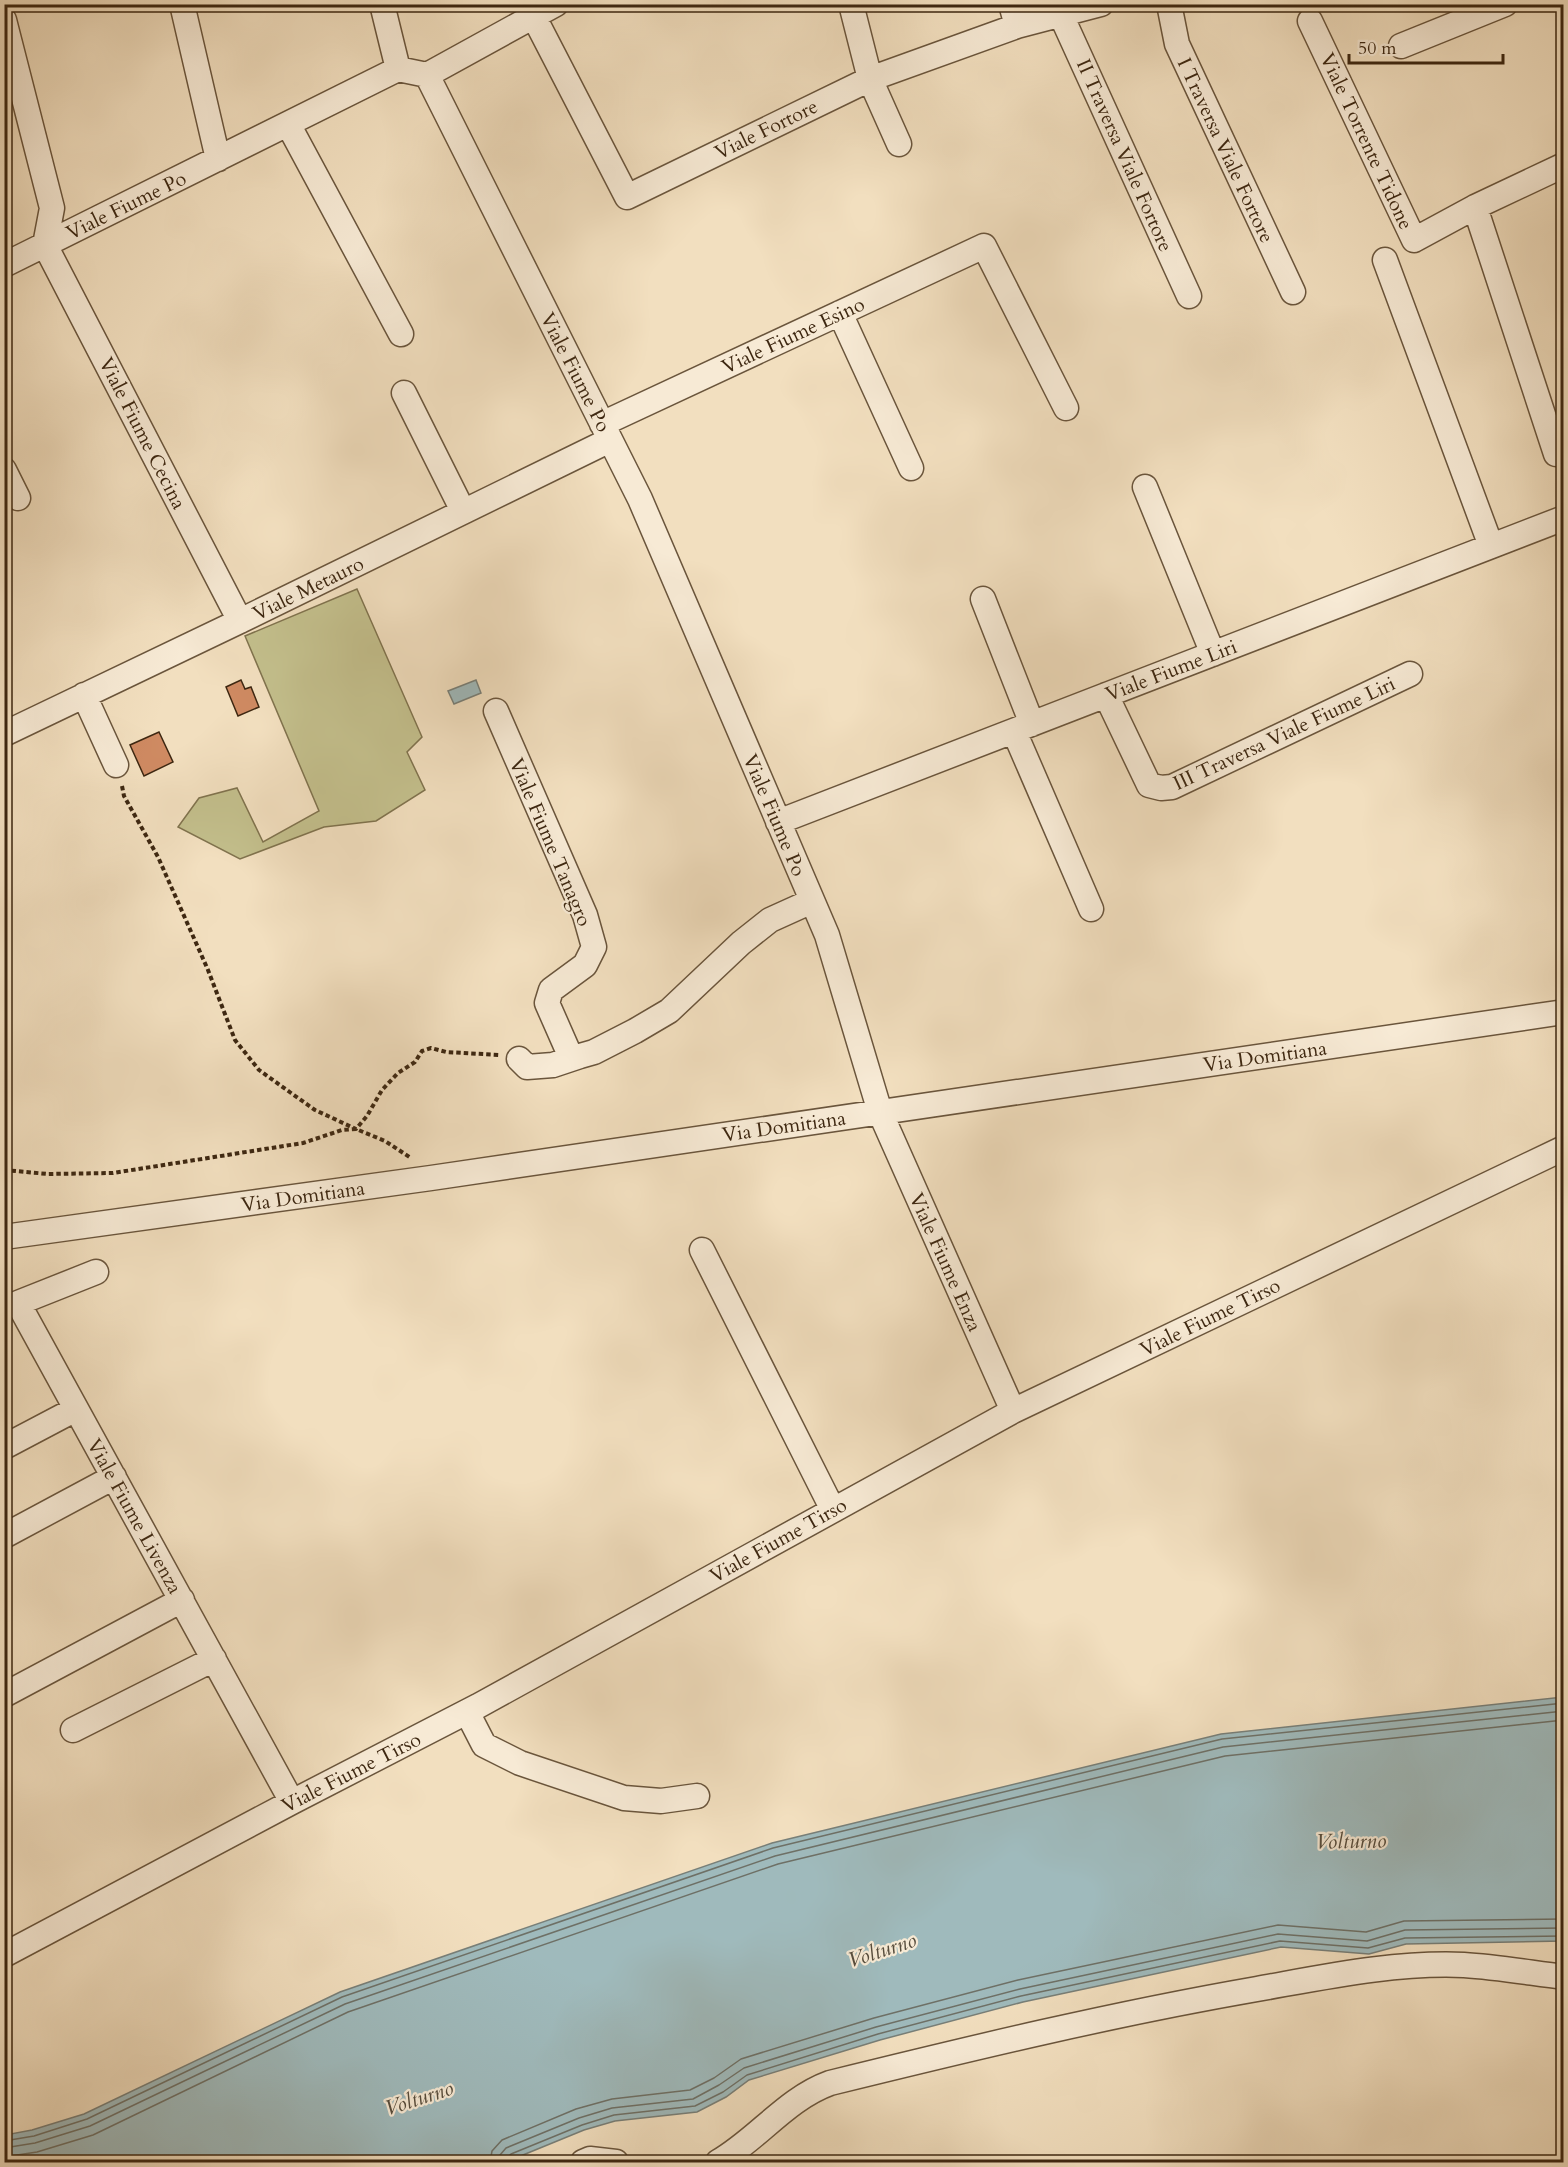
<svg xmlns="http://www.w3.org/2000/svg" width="1568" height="2167" font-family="Cardo,serif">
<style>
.green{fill:#c3bf8c;stroke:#80734e;stroke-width:1.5}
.water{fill:#9fbabc;stroke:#787f78;stroke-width:1.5}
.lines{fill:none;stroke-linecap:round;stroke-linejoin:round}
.shore{stroke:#6e7066;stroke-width:1.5}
.building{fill:#cf8a62;stroke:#3d2711;stroke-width:1.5}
.minor-casing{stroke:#6a553c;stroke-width:27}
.path{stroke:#3d2711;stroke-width:4;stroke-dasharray:4.5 3;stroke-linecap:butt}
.minor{stroke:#f7ead5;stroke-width:24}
.labels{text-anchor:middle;stroke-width:4.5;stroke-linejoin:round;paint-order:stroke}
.street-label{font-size:20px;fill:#3d2711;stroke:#f7ead5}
.water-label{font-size:21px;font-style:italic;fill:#564c3c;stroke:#f7ead5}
</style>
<rect width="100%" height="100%" fill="#f2dfbf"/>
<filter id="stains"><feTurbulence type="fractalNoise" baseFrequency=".00333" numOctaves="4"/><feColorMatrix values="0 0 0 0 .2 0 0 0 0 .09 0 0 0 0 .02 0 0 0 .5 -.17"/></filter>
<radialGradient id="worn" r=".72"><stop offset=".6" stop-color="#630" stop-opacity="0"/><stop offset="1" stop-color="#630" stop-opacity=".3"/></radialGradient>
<path class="green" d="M357,589L422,737L407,752L425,790L376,821L324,827L240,859L178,827L199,798L237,788L263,842L319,811L245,636Z"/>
<path class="water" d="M476,680L481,693L454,704L448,691Z
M1563,1697V1941L1406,1944L1369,1954L1281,1947L1023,2002L880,2040L749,2080L726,2097L697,2112L615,2121L584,2130L506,2162H5V2135L32,2130L84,2114L340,1992L772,1843L1221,1734Z"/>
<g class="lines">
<path class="shore" d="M4,2141L34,2136L87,2119L342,1997L773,1848L1222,1739L1564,1703
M4,2148L35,2143L90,2126L345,2004L775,1856L1223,1747L1564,1711
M4,2157L37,2152L93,2135L348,2012L778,1864L1225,1756L1564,1720
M490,2162L492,2151L502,2140L576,2109L612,2099L690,2090L714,2078L741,2059L874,2018L1018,1980L1278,1925L1366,1932L1404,1921L1564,1919
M499,2162L500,2155L506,2148L579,2118L612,2108L693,2099L719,2085L744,2068L876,2027L1020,1989L1278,1934L1367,1941L1405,1930L1564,1928
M507,2162V2158L511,2154L582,2125L614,2115L695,2106L723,2092L747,2075L878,2034L1021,1996L1280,1941L1368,1948L1405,1938L1564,1936"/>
</g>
<path class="building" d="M241,680L245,689L251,687L259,707L238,716L226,687Z
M159,732L173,762L144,776L130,745Z"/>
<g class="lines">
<defs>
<path id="minor" d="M182,4L218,159
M382,4L398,69
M851,4L870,79L899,144
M1011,4L1017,26
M1169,4L1177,44L1293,292
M1061,15L1189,296
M534,17L627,197L870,79L1017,26L1101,4
M4,20L52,208L45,245L240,621
M1310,21L1414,240L1475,207L1564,165
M1401,46L1505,4
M427,75L556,4
M288,124L401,334
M1475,207L1556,454
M1385,260L1491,546
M4,265L398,69L427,75L640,499L827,935L880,1112L1013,1411
M840,313L911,468
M404,393L463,511
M602,424L984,246L1066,408
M4,470L18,498
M1145,487L1213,654
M983,599L1032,724
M84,695L116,765
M1106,695L1149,785L1161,788L1172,787L1410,674
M496,711L585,915L594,947L585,965L551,990L547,1003L569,1053L580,1056L594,1052L635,1031L669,1011L741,943L770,920L812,901
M1014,731L1091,909
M4,734L240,621L610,440
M778,822L1564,518
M519,1059L527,1067L553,1065L580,1056
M4,1237L431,1178L1564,1012
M702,1250L833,1510
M96,1272L18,1303L292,1802
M4,1447L76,1409
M4,1536L114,1477
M4,1695L182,1600
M467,1712L484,1745L520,1763L624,1798L661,1801L697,1796
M73,1730L214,1659
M4,1955L292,1802L478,1706L1013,1411L1564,1148
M583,2162L590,2159L616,2162
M718,2162C758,2139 786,2099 830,2083C972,2048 1113,2014 1257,1989C1325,1977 1394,1962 1464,1965C1497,1967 1531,1973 1564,1977"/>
</defs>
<use href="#minor" class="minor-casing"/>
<path class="path" d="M122,786L124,796L158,857L208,970L235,1040L259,1070L291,1093L315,1110L356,1129L367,1116L382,1090L398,1073L415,1062L422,1051L431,1048L446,1052L500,1055
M4,1170L48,1174L113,1173L303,1143L342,1130L356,1129L385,1141L411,1158"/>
<use href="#minor" class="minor"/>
</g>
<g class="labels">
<g class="street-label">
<text transform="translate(766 129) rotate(-26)" y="7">Viale Fortore</text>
<text transform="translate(1367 141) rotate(65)" y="7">Viale Torrente Tidone</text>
<text transform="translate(1226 150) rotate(65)" y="7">I Traversa Viale Fortore</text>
<text transform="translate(1125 155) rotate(66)" y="7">II Traversa Viale Fortore</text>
<text transform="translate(126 205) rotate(-26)" y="7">Viale Fiume Po</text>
<text transform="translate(793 335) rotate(-25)" y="7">Viale Fiume Esino</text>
<text transform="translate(576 372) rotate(63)" y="7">Viale Fiume Po</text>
<text transform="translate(143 433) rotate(63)" y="7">Viale Fiume Cecina</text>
<text transform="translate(308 588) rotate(-26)" y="7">Viale Metauro</text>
<text transform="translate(1171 670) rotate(-21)" y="7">Viale Fiume Liri</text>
<text transform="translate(1284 733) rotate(-25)" y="7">III Traversa Viale Fiume Liri</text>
<text transform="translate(775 815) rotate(67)" y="7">Viale Fiume Po</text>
<text transform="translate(551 842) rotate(67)" y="7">Viale Fiume Tanagro</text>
<text transform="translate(1265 1056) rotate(-8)" y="7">Via Domitiana</text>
<text transform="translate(784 1126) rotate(-8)" y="7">Via Domitiana</text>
<text transform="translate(303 1196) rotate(-8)" y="7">Via Domitiana</text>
<text transform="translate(946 1262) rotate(66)" y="7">Viale Fiume Enza</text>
<text transform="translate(1210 1317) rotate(-26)" y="7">Viale Fiume Tirso</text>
<text transform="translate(135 1516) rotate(61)" y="7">Viale Fiume Livenza</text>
<text transform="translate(778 1540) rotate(-29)" y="7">Viale Fiume Tirso</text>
<text transform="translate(351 1772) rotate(-27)" y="7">Viale Fiume Tirso</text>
</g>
<g class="water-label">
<text transform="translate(1351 1841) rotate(-1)" y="7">Volturno</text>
<text transform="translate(882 1950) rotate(-18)" y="7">Volturno</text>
<text transform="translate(419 2098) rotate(-18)" y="7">Volturno</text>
</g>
</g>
<rect width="1568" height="2167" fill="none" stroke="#f2dfbf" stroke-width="24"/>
<rect x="6" y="6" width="1556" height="2155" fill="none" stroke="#3d2711" stroke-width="3"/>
<rect x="12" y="12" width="1544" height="2143" fill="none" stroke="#3d2711" stroke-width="1.5"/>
<path d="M1349 54v9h154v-9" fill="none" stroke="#3d2711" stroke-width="3"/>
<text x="1358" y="54" font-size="18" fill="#3d2711" stroke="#f7ead5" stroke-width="4.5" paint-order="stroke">50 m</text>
<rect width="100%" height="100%" filter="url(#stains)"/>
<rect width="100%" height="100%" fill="url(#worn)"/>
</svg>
